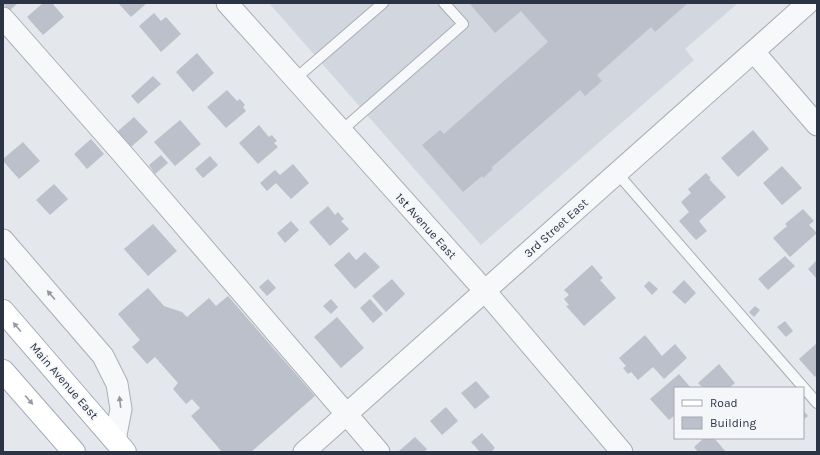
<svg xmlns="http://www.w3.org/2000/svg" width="820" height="455" font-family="Karla,sans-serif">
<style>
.built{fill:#d2d6de}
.building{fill:#bbc0ca}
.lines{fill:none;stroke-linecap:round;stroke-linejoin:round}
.service-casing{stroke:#a9aeb7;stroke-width:12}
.minor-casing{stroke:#a9aeb7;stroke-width:23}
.primary-casing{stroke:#a3abb8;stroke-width:24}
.service{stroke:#f7f8fa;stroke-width:10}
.minor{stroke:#f7f8fa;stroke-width:21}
.primary{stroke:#fff;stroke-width:22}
.oneway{fill:#9196a0}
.oneway2{fill:#959aa2}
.labels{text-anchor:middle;stroke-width:3.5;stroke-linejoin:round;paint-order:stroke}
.street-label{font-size:12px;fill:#2b3445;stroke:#f4f6f9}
</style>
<rect width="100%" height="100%" fill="#e4e7ec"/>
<path class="built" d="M269,3H738L685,49L694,60L481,245Z"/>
<path class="building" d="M3,3H18L9,11Z
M43,3H52L64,17L43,35L27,17Z
M118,3H147L131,17Z
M469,3H688L655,32L651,27L597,75L602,81L585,96L580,90L491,168L493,169L483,178L482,176L463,192L422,145L440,130L444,134L548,42L521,11L495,33Z
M154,13L161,21L166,17L181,34L161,52L139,26Z
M197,53L214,73L193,92L176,72Z
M153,76L161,84L138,104L131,96Z
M227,90L237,101L240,99L245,105L243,107L246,111L226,128L207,107Z
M134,117L148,132L131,147L117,132Z
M180,120L201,144L175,166L154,142Z
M259,125L269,137L272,135L277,141L274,143L278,147L258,164L239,143Z
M753,130L769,149L738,177L721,158Z
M91,139L104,154L87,169L74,154Z
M23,142L40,161L19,179L3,161V159Z
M161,155L168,163L155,174L149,165Z
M210,156L218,165L203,178L195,169Z
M293,164L309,183L291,199L276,183L267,191L260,183L275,170L280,175Z
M782,166L802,188L782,205L763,183Z
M706,173L711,178L709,179L726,197L699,221L707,231L696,240L679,221L689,212L681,202L691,193L688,189Z
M54,184L68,199L50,215L36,200Z
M328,206L335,215L338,212L344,219L341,221L349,229L330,246L309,222Z
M803,209L814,221L809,225L817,233L790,257L773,238L787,226L785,224Z
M291,221L299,230L285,243L277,233Z
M153,224L177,251L148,276L124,249Z
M349,252L356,260L365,252L380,267L355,289L334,265Z
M785,256L795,266L768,290L758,279Z
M817,260V279L808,269Z
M592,265L603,278L600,280L616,298L584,326L566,306L569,305L564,299L569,295L564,290Z
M268,279L276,288L267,296L259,287Z
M392,279L405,294L386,312L372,296Z
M684,280L696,293L685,304L672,292Z
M649,281L658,289L652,295L644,286Z
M148,288L164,306L182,312L187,317L209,298L216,306L228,296L315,396L251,452H222L191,416L200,408L192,399L186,404L173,389L178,383L155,357L147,364L132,347L140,340L118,314Z
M331,299L338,307L331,314L323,306Z
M370,299L383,314L373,323L360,308Z
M755,306L760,310L754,317L749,312Z
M337,317L364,348L341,368L314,337Z
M785,321L793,331L786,337L777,327Z
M645,335L662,356L675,344L687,358L664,379L653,367L638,380L631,372L628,374L623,368L626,366L619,358Z
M817,343V375L815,377L799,359Z
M719,364L735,383L729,388H703L698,383Z
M679,374L691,388H675V415L669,420L650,399Z
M476,381L490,397L475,409L461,393Z
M446,407L458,421L442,435L430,421Z
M803,410L808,416L803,420Z
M482,433L495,448L491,452H480L471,442Z
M415,437L427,449L424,452H400L399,451Z
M704,438H714L726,452H698L694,447Z"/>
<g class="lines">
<defs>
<path id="service" d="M295,79L383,3
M341,131L463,24L444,3
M617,173L817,403"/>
<path id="minor" d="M227,3L485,291L622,452
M3,18L121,152L379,452
M754,52L817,125
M3,240L103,356L117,384L121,409L115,440
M304,452L808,3"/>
<path id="primary" d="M3,311L125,452
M3,371L74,452"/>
</defs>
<use href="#service" class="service-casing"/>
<use href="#minor" class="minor-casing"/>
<use href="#primary" class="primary-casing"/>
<use href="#service" class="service"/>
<use href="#minor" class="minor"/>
<use href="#primary" class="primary"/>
</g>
<defs><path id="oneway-solid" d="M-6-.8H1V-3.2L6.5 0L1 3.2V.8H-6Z"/></defs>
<g class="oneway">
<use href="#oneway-solid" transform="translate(51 295) rotate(-131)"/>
<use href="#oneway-solid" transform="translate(120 402) rotate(-97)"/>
</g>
<g class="oneway2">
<use href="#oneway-solid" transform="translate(17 327) rotate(-131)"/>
<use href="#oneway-solid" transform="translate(29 400) rotate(49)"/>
</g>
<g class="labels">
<g class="street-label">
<text transform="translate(426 226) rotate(48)" y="4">1st Avenue East</text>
<text transform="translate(556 228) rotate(-42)" y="4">3rd Street East</text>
<text transform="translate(64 381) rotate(49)" y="4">Main Avenue East</text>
</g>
</g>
<rect width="820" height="455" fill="none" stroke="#2b3445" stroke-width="8"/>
<rect x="674" y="387" width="130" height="52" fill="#f4f6f9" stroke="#a4a8b1"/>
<rect x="682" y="400" width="20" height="6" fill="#ffffff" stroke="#a4a8b1"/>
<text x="710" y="407" font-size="12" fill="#2b3445">Road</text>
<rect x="682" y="417" width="20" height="12" fill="#bbc0ca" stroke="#a4a8b1"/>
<text x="710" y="427" font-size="12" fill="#2b3445">Building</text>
</svg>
